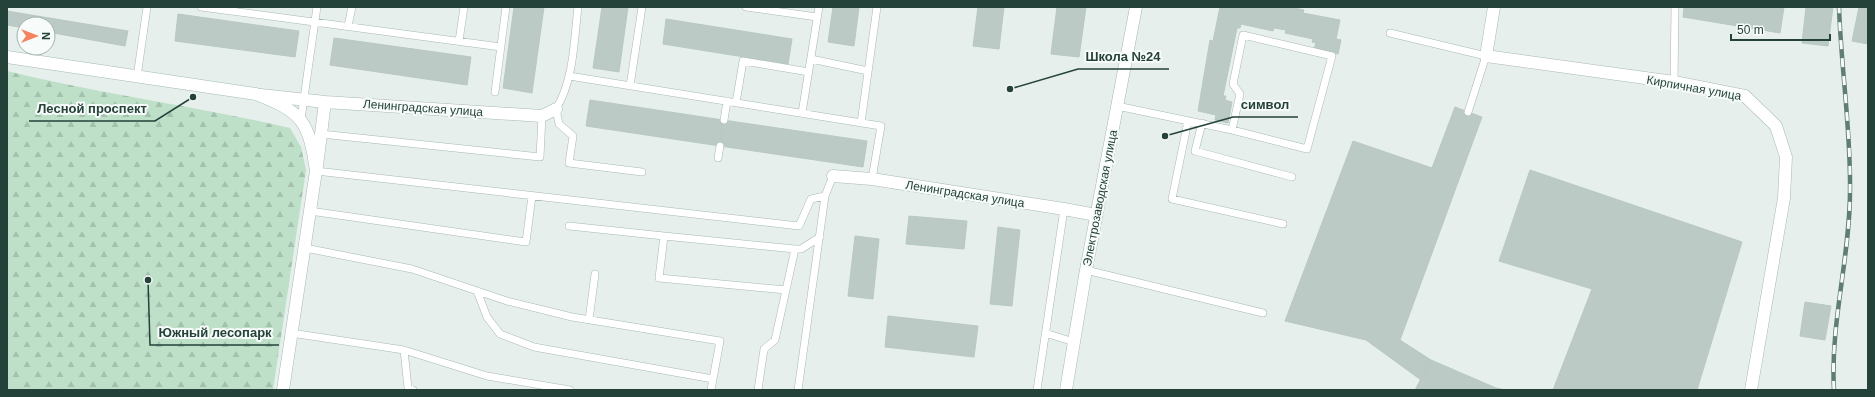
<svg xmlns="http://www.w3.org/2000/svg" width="1875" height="397" font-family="Arial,sans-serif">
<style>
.forest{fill:url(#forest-firs)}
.building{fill:#bbcac4;stroke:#b8c9c2}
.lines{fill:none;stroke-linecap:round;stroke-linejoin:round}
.service-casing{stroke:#a8b8b2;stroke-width:8}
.minor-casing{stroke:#a8b8b2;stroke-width:13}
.tertiary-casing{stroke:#a8b8b2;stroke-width:13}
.secondary-casing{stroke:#a4bbb3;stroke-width:13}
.service{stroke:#fff;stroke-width:7}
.minor{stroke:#fff;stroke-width:12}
.tertiary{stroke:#fff;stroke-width:12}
.secondary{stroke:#fff;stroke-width:12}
.rail-casing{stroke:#5f7d75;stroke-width:4.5}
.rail{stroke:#f7fbf9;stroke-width:3;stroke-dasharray:9;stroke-linecap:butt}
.labels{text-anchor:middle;stroke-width:4;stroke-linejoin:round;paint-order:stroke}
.street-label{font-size:12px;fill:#24423a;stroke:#f7fbf9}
.leader{fill:none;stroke:#24423a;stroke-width:1.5}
.callout-dot{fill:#24423a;stroke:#f7fbf9;stroke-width:1.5}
.callout-label{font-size:13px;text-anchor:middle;font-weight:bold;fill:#24423a;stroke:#f7fbf9;stroke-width:4;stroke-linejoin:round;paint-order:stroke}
</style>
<defs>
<pattern id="forest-firs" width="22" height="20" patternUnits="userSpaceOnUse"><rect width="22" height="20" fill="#bfe0c8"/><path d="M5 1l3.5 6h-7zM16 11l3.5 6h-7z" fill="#a4c1ad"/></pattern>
</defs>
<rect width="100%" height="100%" fill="#e6efeb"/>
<path class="forest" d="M7,71C100,94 196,106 290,128L301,147L306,170L273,390H7Z"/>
<path class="building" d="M514,7H544L532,93L503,88Z
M602,7H628L619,72L593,68Z
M833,7H859L854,46L828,42Z
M978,7H1004L999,49L973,46Z
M1057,7H1086L1079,57L1051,54Z
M1220,7H1289L1304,10L1303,13L1340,20L1336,39L1341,40L1338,54L1314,49L1316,43L1312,42L1313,39L1285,33L1286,30L1274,28L1273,31L1241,24L1240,28H1237L1223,96H1226L1225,100L1232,102L1228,123L1215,120L1216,115L1198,111L1210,40L1213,41Z
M1684,7H1784L1780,33L1683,17Z
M1806,7H1833L1828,46L1802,43Z
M1859,7H1868V44L1852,41Z
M7,11L128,31L125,46L48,32V24H24V28L7,25Z
M178,14L299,31L295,57L175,41Z
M666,19L792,39L788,64L663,44Z
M334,38L471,57L467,85L330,65Z
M590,100L723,120L720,146L586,126Z
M1455,107L1482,117L1400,340L1431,360L1421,380L1366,340L1285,321L1353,141L1432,168Z
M723,120L867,141L863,167L720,146Z
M1530,170L1742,242L1697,390H1553L1592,289L1499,261Z
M909,216L967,221L964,249L906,244Z
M998,227L1020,230L1012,306L990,304Z
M855,236L879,239L873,299L848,296Z
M1805,302L1831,306L1825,340L1800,336Z
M888,316L978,326L974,357L885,347Z
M1431,360L1496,388L1506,390H1415Z"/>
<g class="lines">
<defs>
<path id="service" d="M201,7L501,47
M578,7C574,40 574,80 556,109L559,124L573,136L569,163L642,172
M746,7L817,17
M348,26L352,7
M1390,33L1486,56L1468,112
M459,41L464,7
M811,59L868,71
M569,76L881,126L872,179
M137,77L147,7
M1674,82L1675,7
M630,86L642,7
M495,92L506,7
M736,103L743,61L809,72
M1117,106L1232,130L1307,149L1332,56L1243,35L1233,84L1240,94L1232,130
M802,113L819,7
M301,119L317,7
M724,120L727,101
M1188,121L1172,199L1283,224
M861,123L877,7
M1202,123L1195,151L1292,177
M321,134L540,157L542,116
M718,158L720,146
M316,171L799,226L811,199L825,196
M310,211L526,242L532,196
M569,226L664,236
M305,248L412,269L507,301L572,317L720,341L711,390
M1086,270L1263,313
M786,290L659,278L664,236L795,249
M477,291L487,317L500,334L534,347L713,379
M589,320L595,274
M291,333L404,350L487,376L570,390
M1045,333L1074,342
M404,350L408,388L413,390
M758,390L764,349L775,340L795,249H801L820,237
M798,390L825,196L833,176
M1037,390L1064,209"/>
<path id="minor" d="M1494,7L1486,56L1674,82L1745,96L1776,126L1786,157L1784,198L1751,390
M261,95L325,102L542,116L556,109
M317,166L325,102
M833,176L872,179L1064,209L1096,215"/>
<path id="tertiary" d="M1066,390L1086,270L1136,7"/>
<path id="secondary" d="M7,57L256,94C303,112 309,122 316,171L283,390"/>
</defs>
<use href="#service" class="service-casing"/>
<use href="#minor" class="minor-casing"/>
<use href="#tertiary" class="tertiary-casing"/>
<use href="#secondary" class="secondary-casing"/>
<use href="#service" class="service"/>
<use href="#minor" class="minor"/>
<use href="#tertiary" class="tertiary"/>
<use href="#secondary" class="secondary"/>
<defs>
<path id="rail" d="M1834,390C1830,323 1850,258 1850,191C1851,130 1841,68 1839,7"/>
</defs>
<use href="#rail" class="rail-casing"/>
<use href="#rail" class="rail"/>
</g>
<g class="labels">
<g class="street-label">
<text transform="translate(1694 88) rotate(10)" y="4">Кирпичная улица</text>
<text transform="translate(423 108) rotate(4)" y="4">Ленинградская улица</text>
<text transform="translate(965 194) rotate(9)" y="4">Ленинградская улица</text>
<text transform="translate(1100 198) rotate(-79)" y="4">Электрозаводская улица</text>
</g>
</g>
<path class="leader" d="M1010 89L1078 69H1169M1165 136L1233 117H1298M193 97L155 121H29M148 280L150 345H279"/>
<g class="callout-dot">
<circle cx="1010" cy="89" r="4"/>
<circle cx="1165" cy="136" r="4"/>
<circle cx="193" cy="97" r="4"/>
<circle cx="148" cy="280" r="4"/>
</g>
<g class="callout-label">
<text x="1123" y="61">Школа №24</text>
<text x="1265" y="109">символ</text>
<text x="92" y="113">Лесной проспект</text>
<text x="215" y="337">Южный лесопарк</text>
</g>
<rect width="1875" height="397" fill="none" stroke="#24423a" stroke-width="16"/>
<g transform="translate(36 36) rotate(90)"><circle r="19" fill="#f7fbf9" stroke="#a3b1ad"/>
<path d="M0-3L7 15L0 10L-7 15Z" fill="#f4845f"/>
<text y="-6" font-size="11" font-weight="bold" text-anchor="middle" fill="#24423a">N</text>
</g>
<path d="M1731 34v6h99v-6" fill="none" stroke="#24423a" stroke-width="2"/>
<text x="1737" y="34" font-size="12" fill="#24423a" stroke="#f7fbf9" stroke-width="3" paint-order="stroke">50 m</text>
</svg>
